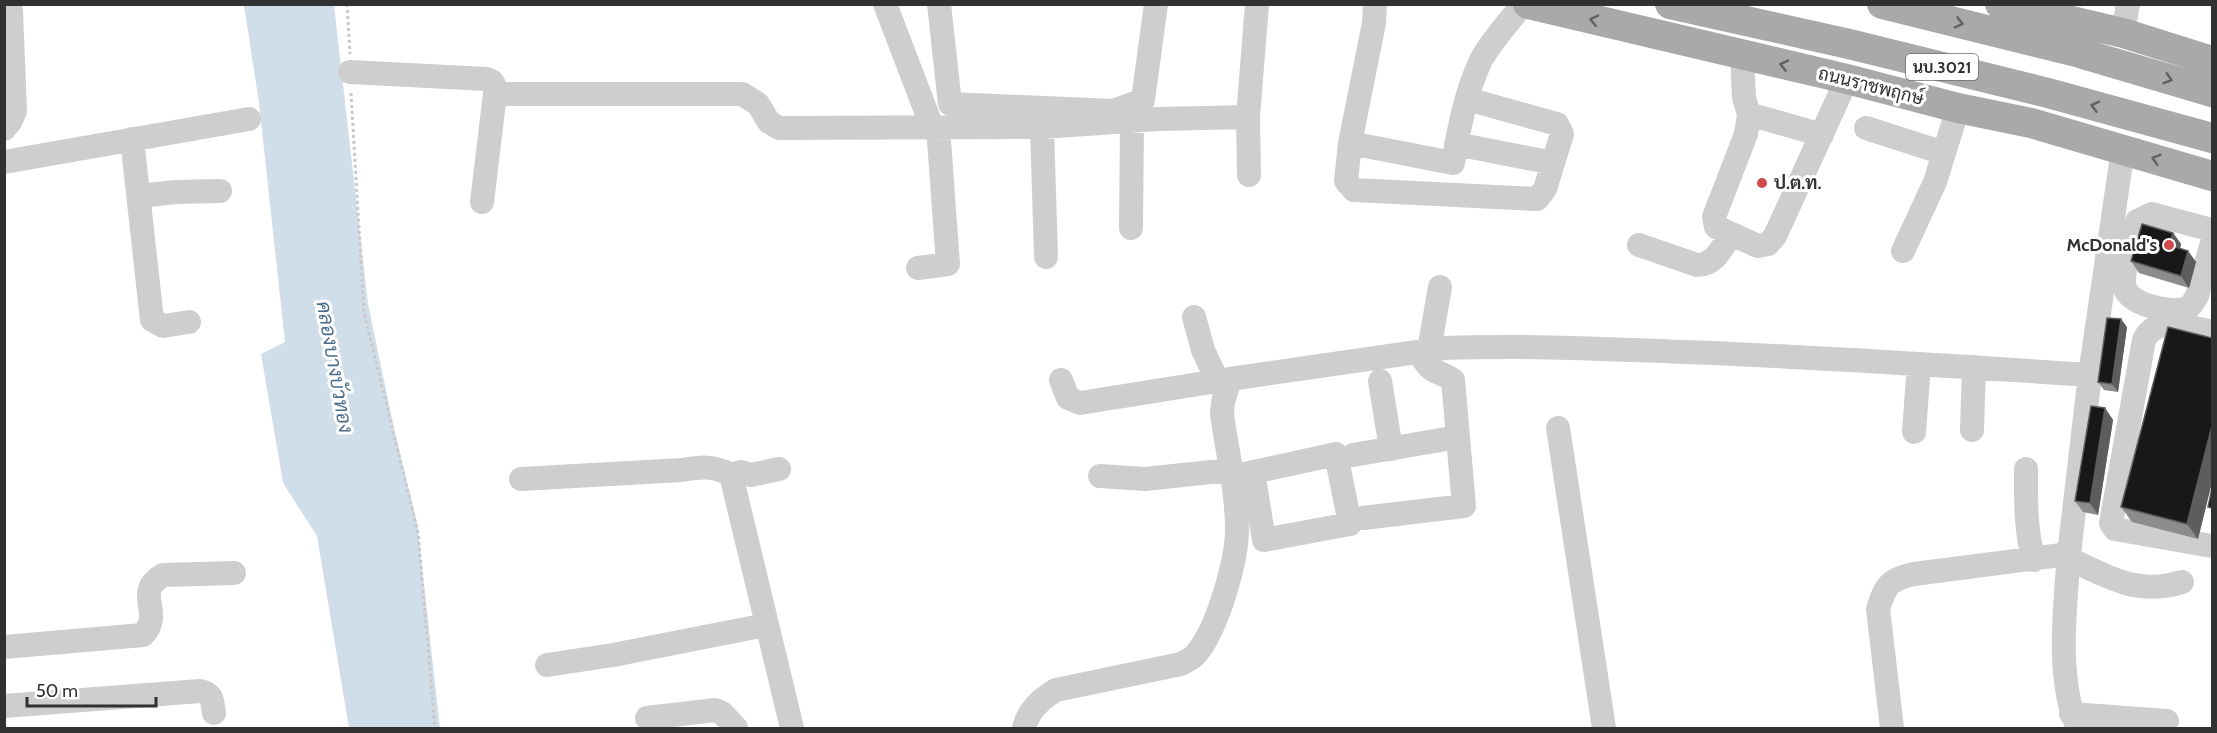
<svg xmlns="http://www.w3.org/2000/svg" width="2217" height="733" font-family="Cabin,Sarabun,sans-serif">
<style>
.water{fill:#d0dee9}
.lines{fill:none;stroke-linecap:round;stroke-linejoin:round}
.path{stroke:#c8c8c8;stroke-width:3;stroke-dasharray:3 3;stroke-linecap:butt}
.minor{stroke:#cecece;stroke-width:24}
.major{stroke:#a9a9a9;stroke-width:30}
.wall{fill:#8c8c8c}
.shaded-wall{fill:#5d5d5d}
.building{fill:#181818;stroke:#5d5d5d;stroke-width:1.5}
.oneway{stroke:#616161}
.poi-dot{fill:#d04b4c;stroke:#fff;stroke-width:2}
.labels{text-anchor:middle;stroke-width:6;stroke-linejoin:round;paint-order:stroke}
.shield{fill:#fff;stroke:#6f6f6f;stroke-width:1.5}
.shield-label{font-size:16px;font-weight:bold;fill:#313131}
.street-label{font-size:18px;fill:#313131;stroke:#fff}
.poi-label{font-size:18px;font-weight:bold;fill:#313131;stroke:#fff;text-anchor:start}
.water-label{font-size:20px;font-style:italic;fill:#496c8a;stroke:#fff}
</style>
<rect width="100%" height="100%" fill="#fff"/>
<path class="water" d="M244,5H334L368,304L395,433L417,522L440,728H349L317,536L283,483L261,354L285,342L259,103Z"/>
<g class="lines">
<path class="path" d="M347,4L350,54
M351,93L364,313L418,533L435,728"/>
<path class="minor" d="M885,4L932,127
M939,4L950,104L1113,111L1143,100L1156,4
M1375,4L1374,23L1350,143L1453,163C1459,128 1466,92 1481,60C1492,40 1509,22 1523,4
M2123,33L2128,4
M1742,56L1744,98L1749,114L1746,134L1714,217L1716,227L1758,246L1768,244L1775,236L1847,79
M350,72L486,79C495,81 495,86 495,94H742L758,104L769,122L779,128L1042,127L1158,119L1248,117L1257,4
M1749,114L1822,135
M1248,117L1249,175
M1042,127L1046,257
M1866,128L1944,153
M4,129L10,122L15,111L11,11L7,4
M132,139L152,320L163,326L189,322
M1350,143L1346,181L1354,190L1537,199L1545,189L1562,134L1557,124L1467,99
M1456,144L1553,163
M4,162L249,119
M140,196L175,192L220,191
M482,202L495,94
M1131,228L1132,122
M2212,230L2152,214L2137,221C2132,235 2123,271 2124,285C2127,305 2169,313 2185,309C2191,307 2194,301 2197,296L2212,243
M1639,245L1697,265C1715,265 1722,248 1731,234
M1903,251L1935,182L1958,108
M918,268L948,264L938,127
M1194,317L1203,350L1217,380
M2212,332C2191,327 2155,315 2144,340L2111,523L2115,529L2212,546
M1429,350L1440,287
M1061,380L1068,398L1080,403L1230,379
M1380,381L1391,449
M1558,428L1604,728
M1972,430L1974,367
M1914,432L1919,364
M1353,455L1458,437
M2026,469C2026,500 2025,530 2034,560
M731,475L741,472L751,475L779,469
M1100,476L1145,479L1230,470
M1231,477L1336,454L1350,524L1264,540L1253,472
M521,479L682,470C700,467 714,465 731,475L792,728
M1363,518L1464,506L1453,380C1433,368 1432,375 1419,352
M2069,554C2065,608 2056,679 2078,728
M2069,559C2109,577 2137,596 2182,582
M4,647L143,635C165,612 132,593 163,575L234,573
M547,665L613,655L766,625
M4,706L200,691C213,693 212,701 214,713
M2071,714L2167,721
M647,718L715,710L722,713L736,728
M1024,728C1028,710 1041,699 1056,690L1181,664C1186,661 1192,659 1196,654C1217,630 1237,561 1237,529C1237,491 1227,452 1222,414L1223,402L1230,379L1445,348C1525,345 1606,349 1686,352C1821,357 1955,366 2090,375
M1892,728L1878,609C1886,584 1889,580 1914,574L2069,554L2090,375L2123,149"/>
<path class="major" d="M1528,4L1847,79L1958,108L2031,123L2212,176
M1670,4L1849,44L2048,93L2212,138
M1882,4L2080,53L2212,92
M2000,4L2123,33L2212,61"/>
</g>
<path class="wall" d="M2173,233L2181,244L2180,248L2188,251L2196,262L2189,288L2139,273L2131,261Z
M2127,327L2118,392L2104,390L2098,382Z
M2212,338V482L2198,539L2132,522L2121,507Z
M2105,408L2113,420L2098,515L2083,512L2075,501Z"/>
<path class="shaded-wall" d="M2173,233L2181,244L2178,257L2169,245Z
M2188,251L2196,262L2189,288L2181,276Z
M2121,319L2127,327L2118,392L2112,384Z
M2105,408L2113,420L2098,515L2090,503Z
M2212,426V482L2198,539L2187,524Z"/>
<path class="building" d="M2142,224L2173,233L2169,245L2188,251L2181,276L2131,261Z
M2107,318L2121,319L2112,384L2098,382Z
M2168,327L2212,338V426L2187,524L2121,507Z
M2091,406L2105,408L2090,503L2075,501Z
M2212,488V508L2208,507Z"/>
<defs><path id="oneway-chevron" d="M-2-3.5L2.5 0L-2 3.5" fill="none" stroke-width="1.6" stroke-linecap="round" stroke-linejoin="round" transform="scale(1.5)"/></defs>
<g class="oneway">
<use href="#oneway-chevron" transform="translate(1594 20) rotate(-167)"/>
<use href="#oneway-chevron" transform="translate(1959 23) rotate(14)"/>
<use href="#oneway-chevron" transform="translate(1784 65) rotate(-167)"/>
<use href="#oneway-chevron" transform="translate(2168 79) rotate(17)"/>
<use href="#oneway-chevron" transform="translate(2095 106) rotate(-165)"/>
<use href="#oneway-chevron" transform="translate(2156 159) rotate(-163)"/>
</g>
<g class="poi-dot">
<circle cx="1762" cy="183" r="6"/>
<circle cx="2169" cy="245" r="6"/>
</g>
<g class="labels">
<rect class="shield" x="1906" y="54" width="72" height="26" rx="4.5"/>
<g class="shield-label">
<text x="1942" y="73">นบ.3021</text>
</g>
<g class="street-label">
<text transform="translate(1871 86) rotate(14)" y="6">ถนนราชพฤกษ์</text>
</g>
<g class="poi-label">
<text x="1774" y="189">ป.ต.ท.</text>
<text x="2157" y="251" text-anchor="end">McDonald's</text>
</g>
<g class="water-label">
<text transform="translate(335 367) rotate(80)" y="7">คลองบางบัวทอง</text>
</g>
</g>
<rect width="2217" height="733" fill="none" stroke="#313131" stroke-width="12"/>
<path d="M27 697v9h129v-9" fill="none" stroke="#313131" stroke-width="3"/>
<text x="36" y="697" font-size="18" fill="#313131" stroke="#ffffff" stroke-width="4.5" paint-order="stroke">50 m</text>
</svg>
